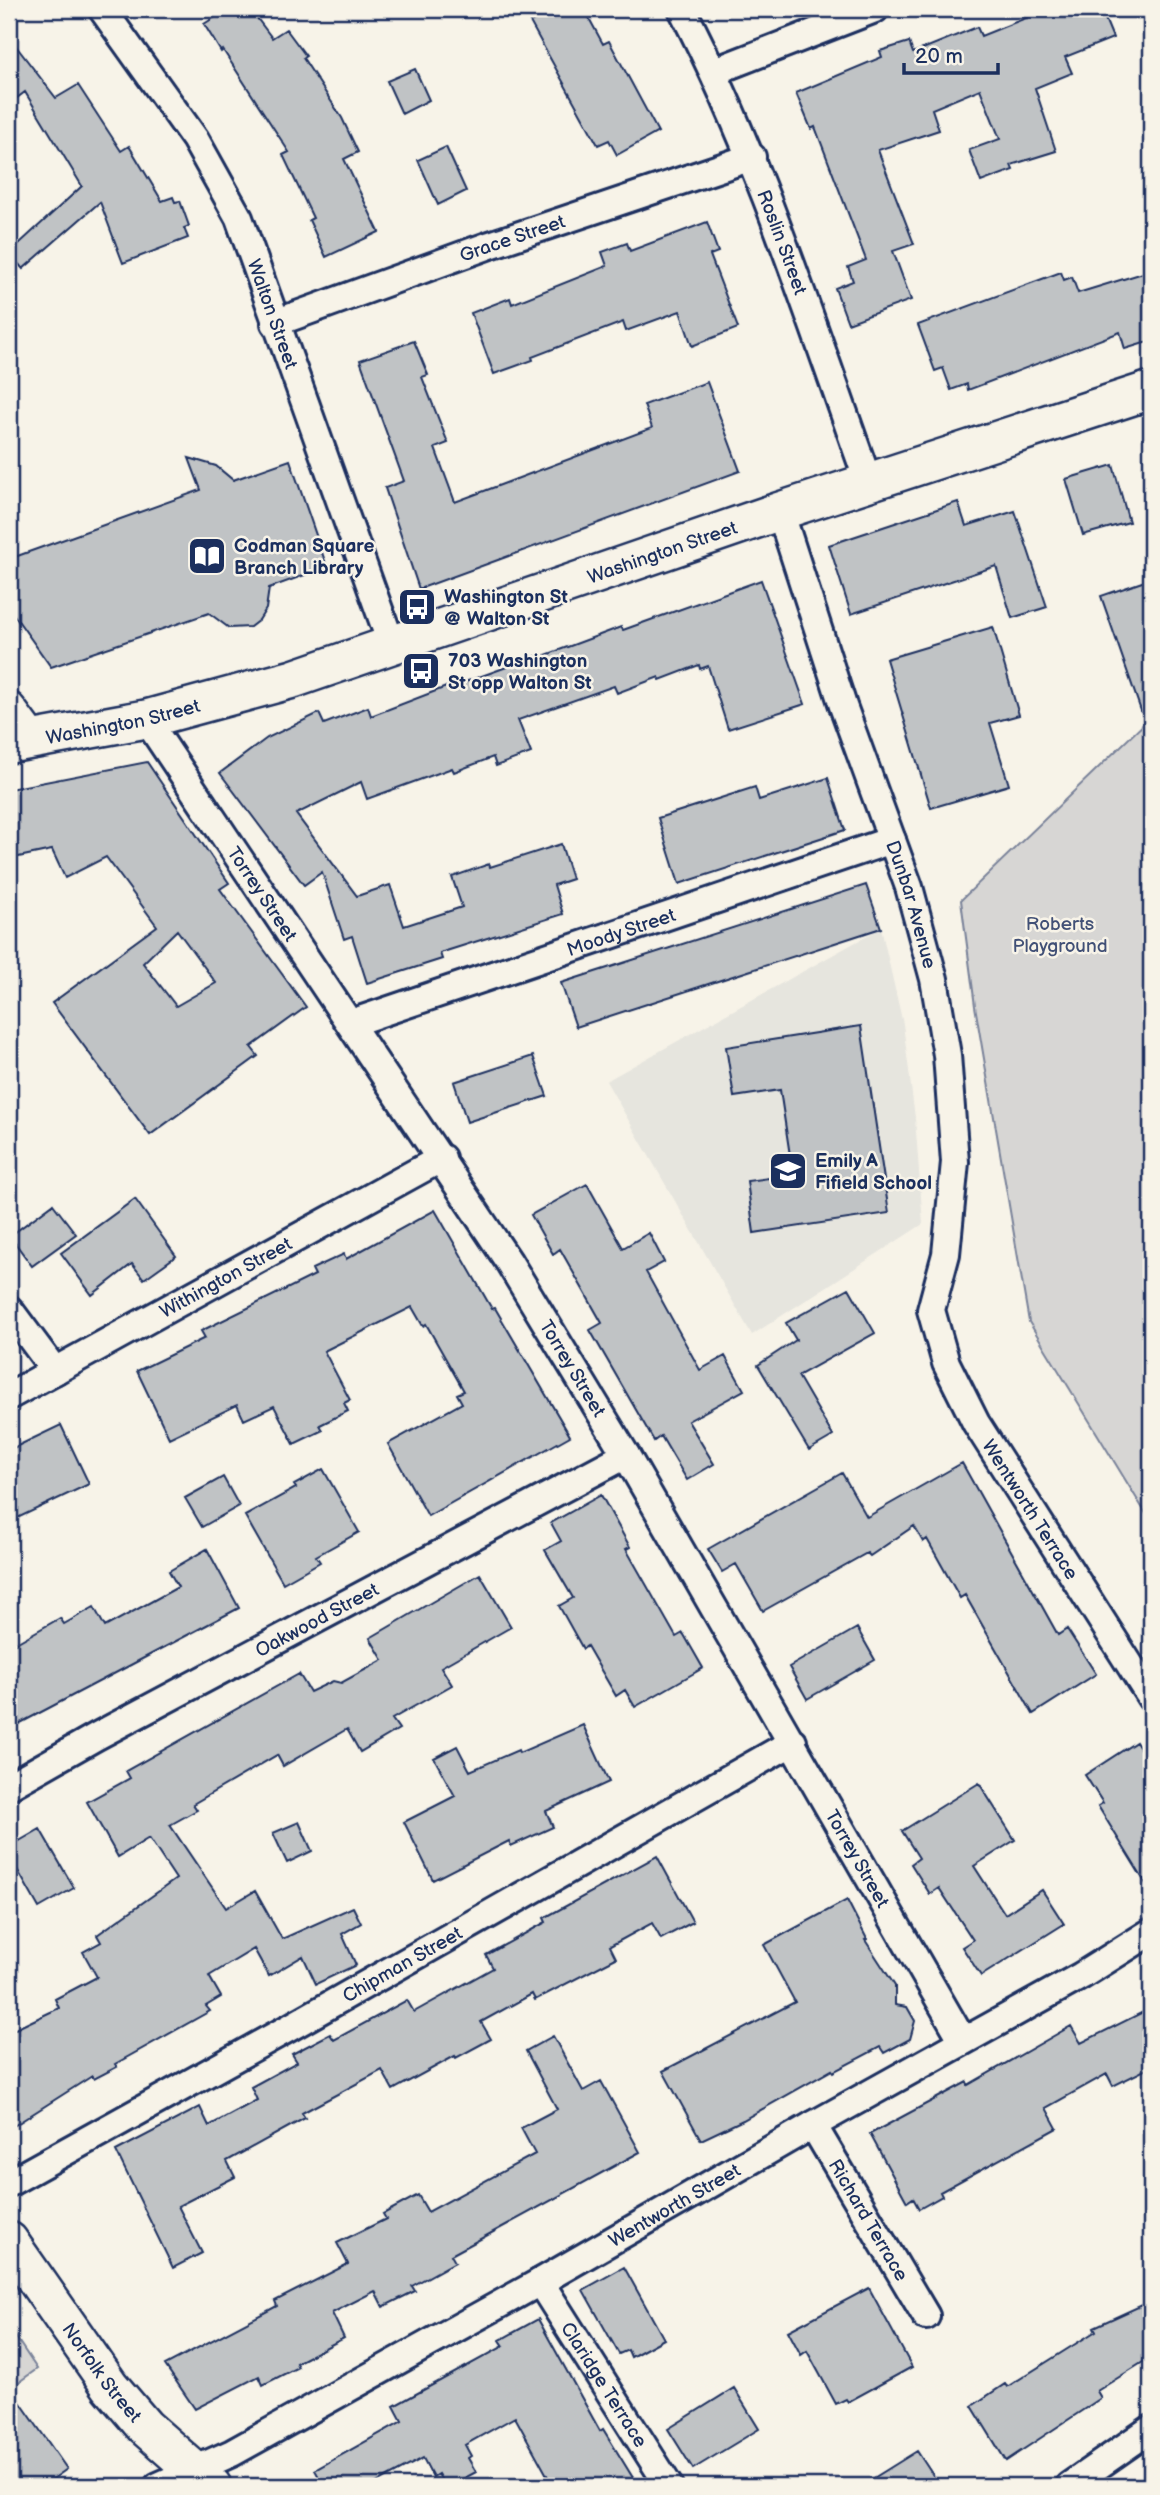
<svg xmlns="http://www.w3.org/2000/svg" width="1160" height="2495" font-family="'Balsamiq Sans',sans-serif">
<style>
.built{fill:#e6e5de}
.green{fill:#d7d6d4;stroke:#798299;stroke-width:2}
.building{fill:#c0c3c5;stroke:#1b2f5e;stroke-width:2;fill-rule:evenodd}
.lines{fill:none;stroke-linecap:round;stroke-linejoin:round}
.minor-casing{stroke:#1b2f5e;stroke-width:32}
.tertiary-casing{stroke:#1b2f5e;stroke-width:38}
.secondary-casing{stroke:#1b2f5e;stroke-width:42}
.minor{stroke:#f7f3e8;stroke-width:26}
.tertiary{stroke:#f7f3e8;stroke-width:33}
.secondary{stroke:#f7f3e8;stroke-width:37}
.labels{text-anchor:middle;stroke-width:5;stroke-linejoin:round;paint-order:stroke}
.street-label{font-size:19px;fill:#1b2f5e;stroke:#f7f3e8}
.poi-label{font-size:19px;font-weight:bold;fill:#1b2f5e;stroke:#f7f3e8;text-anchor:start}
.park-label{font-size:19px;fill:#415076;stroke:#f7f3e8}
</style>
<rect width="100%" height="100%" fill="#f7f3e8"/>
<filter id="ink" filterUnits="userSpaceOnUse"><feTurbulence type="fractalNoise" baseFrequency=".0143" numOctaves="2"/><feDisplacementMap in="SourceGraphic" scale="14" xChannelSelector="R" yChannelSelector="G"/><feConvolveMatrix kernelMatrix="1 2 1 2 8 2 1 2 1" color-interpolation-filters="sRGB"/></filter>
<g filter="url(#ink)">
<path class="built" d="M881,928L903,1024L915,1118L923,1224L752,1335L606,1081Z"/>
<path class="green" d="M1151,717V1522L1029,1322L975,1006L961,900Z
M9,2327L37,2369L9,2389Z"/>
<path class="building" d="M228,9H250L272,38L286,29L306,56L303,58L342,118L358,152L344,159L379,232L326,257L309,220L313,218L283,155L289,152L223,50L221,52L204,24Z
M554,9H584L603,44L609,41L658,132L617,155L609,140L598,145L530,22Z
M1048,9H1101L1113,38L1065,57L1072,73L1035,88L1056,151L1011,165L1013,170L981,182L969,150L1000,139L980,89L932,109L939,130L878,150L914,244L893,251L911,300L848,323L835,288L853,281L848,267L866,260L815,127L811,129L796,93L882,57L880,51L909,42L913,53L977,27L981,36Z
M9,37L56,98L78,85L121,151L129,146L162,201L173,197L175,202L180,201L189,226L184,228L188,238L123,263L100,202L23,269L9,253L82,186L25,92L9,104Z
M415,69L429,100L402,114L387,81Z
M446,147L466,191L438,205L418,160Z
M707,222L718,252L710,255L738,328L692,346L680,311L626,331L623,322L532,357L533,360L494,374L471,313L510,298L512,304L607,266L602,252L627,243L630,251Z
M1061,272L1064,280L1072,277L1078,293L1143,273L1151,299V341L1125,349L1120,332L968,390L967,384L951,390L943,368L935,371L918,325Z
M414,341L428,375L422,377L448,443L435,448L455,502L652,428L644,405L707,382L740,471L419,589L385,488L404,481L360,360Z
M189,458L216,466L233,480L290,460L327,567L269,588L266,609L259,620L250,627L229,628L209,613L51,667L9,608V559L201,490Z
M1113,465L1129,522L1083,535L1066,479Z
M958,502L966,526L1015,511L1047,607L1012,618L996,566L851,614L829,545Z
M1151,579V728H1147L1101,596Z
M761,580L805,704L728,729L708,666L700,669L699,665L660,680L659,677L617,693L614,686L518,720L531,753L496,766L493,757L454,772L452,768L367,799L361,782L296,814L357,896L390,885L404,926L462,907L452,877L489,864L490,867L561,844L572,879L554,885L563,914L440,953L442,959L367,983L352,936L344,939L322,872L304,885L220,773L267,738L319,713L324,724L368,707L371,716L454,684V686L537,656L538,658L621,627L623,630Z
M993,627L1019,715L990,723L1009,785L931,808L886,659Z
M147,762L229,883L220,889L306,1007L251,1047L258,1056L150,1135L52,1003L157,926L106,857L65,878L52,850L9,859V789ZM177,930L216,983L176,1006L143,963Z
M828,778L845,830L679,884L658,818L755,787L759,800Z
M866,885L881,928L576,1027L561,983Z
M861,1026L889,1213L754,1233L747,1181L793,1175L780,1090L734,1097L726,1047Z
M533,1056L547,1096L467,1122L454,1082Z
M587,1184L623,1248L649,1233L664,1262L646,1272L700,1370L725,1356L744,1390L688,1421L714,1464L687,1480L661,1436L654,1441L590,1330L602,1323L560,1249L553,1254L531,1215Z
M135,1199L176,1256L144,1279L132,1264L92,1295L61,1253Z
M53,1204L76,1234L32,1266L10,1236Z
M435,1210L492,1309L495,1308L570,1436L428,1516L388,1444L462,1403L457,1394L464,1391L426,1324L423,1326L412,1307L324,1351L350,1400L344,1403L348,1411L320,1425L323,1430L294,1444L274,1406L244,1420L237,1405L169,1438L137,1371L205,1338L201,1331L315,1275L312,1269L344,1254L346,1259Z
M849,1288L875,1333L798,1376L833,1436L809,1450L758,1365L796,1340L786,1323Z
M61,1425L89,1484L9,1522V1450Z
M962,1463L1058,1635L1067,1629L1096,1674L1033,1714L965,1595L960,1598L927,1539L923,1542L914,1526L870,1556L867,1553L763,1611L736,1564L722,1572L708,1549L842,1473L867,1517Z
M323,1469L359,1532L316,1556L320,1562L283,1583L245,1516L296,1488L294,1485Z
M223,1477L239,1506L202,1527L185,1498Z
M601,1495L630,1547L626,1549L676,1637L683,1633L703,1668L635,1707L625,1690L616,1696L587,1646L583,1649L559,1606L573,1598L545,1550L561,1541L551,1523Z
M207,1549L239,1608L9,1729V1647L60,1618L64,1624L94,1607L105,1627L178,1587L169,1571Z
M480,1574L511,1627L441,1667L452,1685L392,1719L399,1729L360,1752L347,1729L283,1766L277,1755L193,1804L197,1810L170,1825L226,1908L255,1891L282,1939L353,1907L361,1923L342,1934L356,1965L316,1984L303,1956L269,1976L254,1949L209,1976L221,1997L206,2006L210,2011L115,2064L117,2067L94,2079L92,2076L9,2129V2032L59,2008L55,1999L97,1977L83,1952L101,1942L97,1935L176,1879L149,1838L118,1857L87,1802L130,1778L126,1771L299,1674L310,1692L333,1681L341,1683L383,1660L370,1638Z
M857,1628L875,1660L807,1699L789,1667Z
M583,1725L609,1782L546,1811L553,1827L511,1846L509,1841L433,1880L404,1822L455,1796L434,1758L457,1746L470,1771L518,1750L519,1753Z
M1136,1742L1151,1766V1892L1098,1806L1103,1803L1085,1775Z
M979,1783L1015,1840L974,1866L1005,1914L1042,1890L1064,1924L981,1976L962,1947L973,1940L939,1888L930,1894L911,1864L919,1858L902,1831Z
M299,1822L312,1851L287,1863L273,1833Z
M40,1829L74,1888L39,1908L9,1855V1847Z
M657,1856L693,1922L661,1939L652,1923L610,1946L616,1958L535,2000L532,1994L481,2022L491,2039L456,2058L455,2056L393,2090L382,2070L302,2113L305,2118L227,2161L235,2177L178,2206L202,2253L173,2268L116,2151L200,2107L209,2126L257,2100L251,2087L297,2062L292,2054L330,2034L334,2040L407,2000L414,2012L493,1968L486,1955L546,1922L544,1918Z
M847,1900L867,1939L865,1940L895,1986V2005L907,2007L915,2021L910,2039L884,2053L880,2047L833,2072L832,2070L743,2120L701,2140L663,2071L795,2002L764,1945Z
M1151,2008V2067L1113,2086L1107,2074L1046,2108L1057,2128L940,2192L942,2196L919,2209L913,2198L907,2202L870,2134L967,2082L968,2085L1071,2026L1081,2043Z
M553,2036L583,2091L601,2081L640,2152L451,2255L455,2262L412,2286L415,2291L383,2307L375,2291L332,2313L344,2338L296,2363L298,2367L263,2385L259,2376L195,2409L165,2365L277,2306L275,2301L348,2264L337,2243L386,2219L383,2214L418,2195L428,2212L535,2154L521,2128L557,2109L526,2051Z
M624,2267L664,2339L631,2357L628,2350L619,2354L583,2290Z
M869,2288L912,2367L848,2402L846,2399L836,2404L807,2351L801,2355L788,2331Z
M1151,2301V2357L1097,2391L1101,2398L1006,2461L972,2406L1005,2384L1007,2387L1096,2331L1094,2327Z
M538,2319L600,2431L603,2429L638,2486H553L515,2417L465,2445L471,2456L468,2458L476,2472L450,2486H445L438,2474L433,2477L423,2458L371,2486H324L315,2470L402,2421L394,2406L504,2346L500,2340Z
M9,2386L67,2469L43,2486H9Z
M734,2388L759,2429L693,2469L668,2429Z
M917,2451L940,2486H861Z"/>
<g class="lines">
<defs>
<g id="minor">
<path id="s1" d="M102,9L195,139L239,218L392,646"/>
<path id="s2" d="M682,9C760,159 811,322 868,481"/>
<path d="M715,71L875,9"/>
<path id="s3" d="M275,323L490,245L752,157"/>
<path id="s4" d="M780,511L843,706L909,887L934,979L947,1055L955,1162L946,1254L931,1310L946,1363L976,1423L1151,1698"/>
<path id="s5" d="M146,719L509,1262L626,1455L963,2041"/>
<path id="s6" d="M351,1023L892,840"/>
<path d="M9,1309L55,1371"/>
<path id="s7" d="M9,1396L442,1158"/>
<path id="s8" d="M9,1786L97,1736L626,1455"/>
<path id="s9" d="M813,2125L926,2316"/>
<path id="s10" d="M9,2183L289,2028L793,1742"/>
<path id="s11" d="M540,2282L669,2486"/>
<path id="s12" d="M158,2486L232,2453L540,2282L813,2125L1081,1976L1151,1932"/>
<path d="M1069,2486L1151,2429"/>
</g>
<path id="tertiary" d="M9,709L32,740"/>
<g id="secondary">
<path id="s13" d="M9,744L146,719L293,679L780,511L1151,390"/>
<path id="s14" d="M9,2241L110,2386L145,2427L212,2486"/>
</g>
</defs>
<use href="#minor" class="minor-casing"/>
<use href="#tertiary" class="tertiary-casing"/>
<use href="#secondary" class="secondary-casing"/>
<use href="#minor" class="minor"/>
<use href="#tertiary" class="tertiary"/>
<use href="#secondary" class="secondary"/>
</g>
</g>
<defs>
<symbol id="library-square" viewBox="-11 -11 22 22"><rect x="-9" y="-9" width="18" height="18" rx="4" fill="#1b2f5e" stroke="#f7f3e8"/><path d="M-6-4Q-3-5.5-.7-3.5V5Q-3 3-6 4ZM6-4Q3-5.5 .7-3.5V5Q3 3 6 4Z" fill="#fff"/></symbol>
<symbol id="bus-square" viewBox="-11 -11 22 22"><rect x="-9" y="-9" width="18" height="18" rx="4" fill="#1b2f5e" stroke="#f7f3e8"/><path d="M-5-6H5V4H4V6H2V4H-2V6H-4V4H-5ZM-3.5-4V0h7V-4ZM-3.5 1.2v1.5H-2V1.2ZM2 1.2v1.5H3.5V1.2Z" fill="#fff"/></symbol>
<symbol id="school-square" viewBox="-11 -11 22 22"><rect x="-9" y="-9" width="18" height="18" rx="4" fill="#1b2f5e" stroke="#f7f3e8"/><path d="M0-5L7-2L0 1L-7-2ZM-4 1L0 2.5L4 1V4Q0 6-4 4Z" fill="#fff"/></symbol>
</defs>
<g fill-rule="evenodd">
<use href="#library-square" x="185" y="534" width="44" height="44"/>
<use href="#bus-square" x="395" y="585" width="44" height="44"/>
<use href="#bus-square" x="399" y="649" width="44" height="44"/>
<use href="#school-square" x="766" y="1149" width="44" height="44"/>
</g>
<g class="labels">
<g class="street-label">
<text dy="7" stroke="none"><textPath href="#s3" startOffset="252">Grace Street</textPath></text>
<text dy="7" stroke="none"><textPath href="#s2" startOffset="254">Roslin Street</textPath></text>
<text dy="7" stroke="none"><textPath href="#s1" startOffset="352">Walton Street</textPath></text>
<text dy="7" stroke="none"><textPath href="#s13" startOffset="682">Washington Street</textPath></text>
<text dy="7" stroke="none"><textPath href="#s13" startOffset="116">Washington Street</textPath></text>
<text dy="7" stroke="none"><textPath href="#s5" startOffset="210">Torrey Street</textPath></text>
<text dy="7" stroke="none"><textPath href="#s4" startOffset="415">Dunbar Avenue</textPath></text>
<text dy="7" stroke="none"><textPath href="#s6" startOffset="285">Moody Street</textPath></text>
<text dy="7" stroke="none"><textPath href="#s7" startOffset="247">Withington Street</textPath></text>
<text dy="7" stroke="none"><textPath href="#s5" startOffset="777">Torrey Street</textPath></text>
<text dy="7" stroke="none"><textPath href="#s4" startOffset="1052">Wentworth Terrace</textPath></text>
<text dy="7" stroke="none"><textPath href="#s8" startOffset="350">Oakwood Street</textPath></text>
<text dy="7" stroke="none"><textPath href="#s5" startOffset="1344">Torrey Street</textPath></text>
<text dy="7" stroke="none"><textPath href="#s10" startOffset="450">Chipman Street</textPath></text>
<text dy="7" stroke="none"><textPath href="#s12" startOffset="588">Wentworth Street</textPath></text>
<text dy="7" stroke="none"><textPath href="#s9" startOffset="110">Richard Terrace</textPath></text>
<text dy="7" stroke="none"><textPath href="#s14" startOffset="161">Norfolk Street</textPath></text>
<text dy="7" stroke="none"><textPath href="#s11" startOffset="121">Claridge Terrace</textPath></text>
</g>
<g class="poi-label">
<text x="234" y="552">Codman Square<tspan x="234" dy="22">Branch Library</tspan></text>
<text x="444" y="603">Washington St<tspan x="444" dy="22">@ Walton St</tspan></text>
<text x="448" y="667">703 Washington<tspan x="448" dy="22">St opp Walton St</tspan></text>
<text x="815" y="1167">Emily A<tspan x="815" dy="22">Fifield School</tspan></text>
</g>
<g class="park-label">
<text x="1060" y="930">Roberts<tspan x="1060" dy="22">Playground</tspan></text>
</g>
</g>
<rect width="1160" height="2495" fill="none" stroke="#f7f3e8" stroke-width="35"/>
<rect x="18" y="18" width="1125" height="2460" fill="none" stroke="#1b2f5e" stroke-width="2.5" filter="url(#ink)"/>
<path d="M904 63v10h94v-10" fill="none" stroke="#1b2f5e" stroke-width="3.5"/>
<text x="915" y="63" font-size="21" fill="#1b2f5e" stroke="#f7f3e8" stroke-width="5" paint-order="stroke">20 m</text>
</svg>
